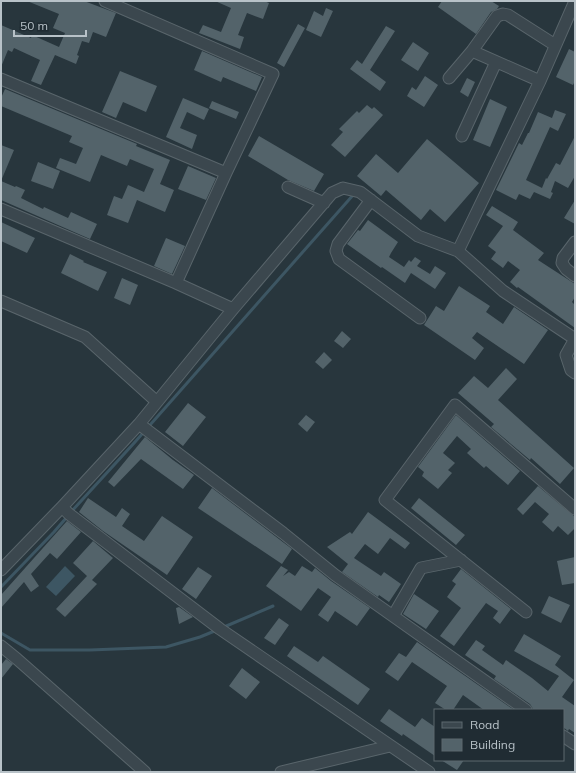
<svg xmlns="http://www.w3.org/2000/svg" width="576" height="773" font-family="Mulish,sans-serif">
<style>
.water{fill:#3d5663}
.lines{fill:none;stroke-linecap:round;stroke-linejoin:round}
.stream{stroke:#3d5663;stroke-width:3}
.building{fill:#53636a}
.minor-casing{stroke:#59656b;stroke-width:13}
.minor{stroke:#3b474e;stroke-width:11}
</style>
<rect width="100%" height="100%" fill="#28363d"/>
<path class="water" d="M65,566L75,576L56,596L46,587Z"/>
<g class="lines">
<path class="stream" d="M71,512L135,442L354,194
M1,587L54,532L67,517
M224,627L273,606
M1,633L30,650H90L166,647L200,637L217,630"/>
</g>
<path class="building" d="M27,1H84L116,13L106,37L93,32L89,43L82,41L77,55L79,56L76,64L55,55L41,85L31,81L40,60L14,48L12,52L8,50L1,67V25L31,38L32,35L59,47L65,33L53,28L59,14Z
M215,1H264L269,3L263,19L247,13L238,35L244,37L240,49L199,33L203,25L221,32L231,8Z
M442,1H491L499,6L497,9L491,12L476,34L438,7Z
M326,8L333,11L321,37L306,30L314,11L323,16Z
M298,24L305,28L284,67L277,63Z
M386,26L395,31L370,70L386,82L380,91L350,69L357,60L362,64Z
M413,42L429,53L418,71L401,60Z
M569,49L575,52V81L573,85L556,77Z
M202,51L262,77L256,91L223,77L221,82L194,70Z
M120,71L157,86L146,112L123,102L116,118L102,112Z
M425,76L438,85L424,107L407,96L412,87L416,90Z
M467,78L475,82L468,97L460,92Z
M5,89L137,144L136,146L170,160L160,184L174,190L165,212L137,200L128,223L107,215L114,196L122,199L128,185L144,192L154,169L130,159L127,166L101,155L90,182L56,168L60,158L76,164L83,148L69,142L72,136L1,106V98Z
M183,98L209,109L204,120L187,112L180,128L197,135L192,149L166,137Z
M490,99L507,107L490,147L473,140Z
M212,101L239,112L236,119L209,108Z
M367,105L372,109L374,107L383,115L345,157L331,145L343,132L339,129L357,111L359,113Z
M555,110L566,114L558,131L550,127L526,180L542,188L546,178L547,179L556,163L560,165L575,136V176L568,188L555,181L551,192L553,193L550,199L534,192L530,199L519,194L516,200L496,190L519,143L522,145L528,133H529L538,112L552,118Z
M259,136L324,174L314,191L288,180L248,156Z
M427,139L479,183L445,222L430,209L421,220L386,190L381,196L357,176L376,154L398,173Z
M1,145L14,150L1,181L15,187L16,186L25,190L21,198L43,209L44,207L68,218L71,212L97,224L90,239L1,200Z
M38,162L60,171L53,189L31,181Z
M188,166L216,178L206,200L178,189Z
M575,200V224L564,218Z
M492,206L518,222L513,230L544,253L538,260L575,284V297L572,302L575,305V328L518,287L517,288L510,282L520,270L508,261L503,268L491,259L496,252L488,246L503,226L486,215Z
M368,220L398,242L391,253L389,257L404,267L409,260L411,262L415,257L421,261L417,266L430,274L435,266L446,273L435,289L411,273L405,283L382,267L381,268L347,244L358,230L360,231Z
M1,222L35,238L27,253L1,241Z
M166,238L185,246L172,274L154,266Z
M70,254L84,261L83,262L107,272L98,291L61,273Z
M122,278L138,285L130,305L114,298Z
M459,286L490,306L486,312L503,324L514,307L548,330L524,364L477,332L472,338L484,348L475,360L424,325L436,306L444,311Z
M342,331L351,339L343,348L334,341Z
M324,352L332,360L323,369L315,362Z
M506,368L517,379L498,400L574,468L560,484L531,458L530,460L491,427L494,424L458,393L474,376L488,388Z
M188,403L206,417L183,446L165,432Z
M306,415L315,422L307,432L298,424Z
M456,415L520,471L508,485L486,466L484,468L467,453L471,449L457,436L443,453L455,463L448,470L452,473L438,489L422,476L424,472L418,467Z
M145,437L173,460L194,475L183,489L141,459L114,487L108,482Z
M538,486L575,517V528L568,535L558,526L553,532L542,522L549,514L535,502L523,515L517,509Z
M212,488L292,549L282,564L198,508Z
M88,498L116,517L122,508L130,514L122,526L144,541L162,516L193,537L167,575L103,531L79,512Z
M419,498L465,535L456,545L411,508Z
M368,512L410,543L405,549L390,538L378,554L365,544L354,558L381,576L384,572L401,584L389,602L379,595L378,597L342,572L348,564L327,547L350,532L352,534Z
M67,521L81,532L57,559L50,553L31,574L39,586L31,592L24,582L1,608V595Z
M93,541L113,558L92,580L97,584L65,617L56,609L87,576L73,563Z
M575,557V583L562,585L557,561Z
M281,566L288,570L283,576L289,572L295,576L302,566L312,572L315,568L331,581L370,608L357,626L335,611L328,622L318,615L331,597L318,588L301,611L266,586Z
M198,567L212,576L196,599L182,589Z
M461,569L511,609L500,624L493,618L498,611L486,603L454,646L440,636L461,608L447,597L456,584L452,581Z
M414,594L439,611L426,629L403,614Z
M549,596L570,605L561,623L541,613Z
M179,607L193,617L179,624L176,608Z
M279,618L289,625L275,645L264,638Z
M524,634L561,656L555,665L574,680L562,697L575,706V733L569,729L568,731L563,727V710H533L532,707L530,704L494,679L496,676L465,655L476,640L485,646L482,650L503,665L506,660L532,678L548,691L559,676L514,651Z
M417,642L461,673L514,710H484L463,695L453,710H446L435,703L447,686L412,662L398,681L385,672L399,653L406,657Z
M294,646L318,662L323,656L370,689L358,705L287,656Z
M6,659L13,664L1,679V665Z
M242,668L260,682L246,699L229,686Z
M389,709L415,727L422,718L435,727V756L403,734L402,736L380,721Z
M441,760H464L457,770Z"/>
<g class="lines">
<defs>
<path id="minor" d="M105,1L273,74L226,173L176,283
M575,1L540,81L458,251L503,291L575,339
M472,51L540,81
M449,78L472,51L497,16L503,14L508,15L555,45
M1,79L226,173
M462,136L496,62
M288,187L324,203
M371,200L338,244L336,251L339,259L420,318
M1,209L176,283L233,309
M575,242L563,258L562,263L566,269L575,276
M1,301L85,337L157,402
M575,339L566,355L571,370L575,373
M139,424L283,533L335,575L526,710
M62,507L69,514L220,629L429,772
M1,570L62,507L139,424L233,309L332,193L343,188L360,192L418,236L458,251
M526,612L385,500L455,405L575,509
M393,616L421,568L461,560
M1,646L17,659L145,772
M563,736L575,744
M281,772L390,746"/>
</defs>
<use href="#minor" class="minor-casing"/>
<use href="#minor" class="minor"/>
</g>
<rect width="576" height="773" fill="none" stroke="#b8c2c8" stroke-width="4"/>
<rect x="434" y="709" width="130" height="52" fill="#202c33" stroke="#5d686f"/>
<rect x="442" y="722" width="20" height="6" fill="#3b474e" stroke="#5d686f"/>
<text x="470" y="729" font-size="12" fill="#b8c2c8">Road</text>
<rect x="442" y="739" width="20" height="12" fill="#53636a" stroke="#5d686f"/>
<text x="470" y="749" font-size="12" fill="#b8c2c8">Building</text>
<path d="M14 30v6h72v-6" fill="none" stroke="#b8c2c8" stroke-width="2"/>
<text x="20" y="30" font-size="12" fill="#b8c2c8" stroke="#202c33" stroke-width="3" paint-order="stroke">50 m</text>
</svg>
